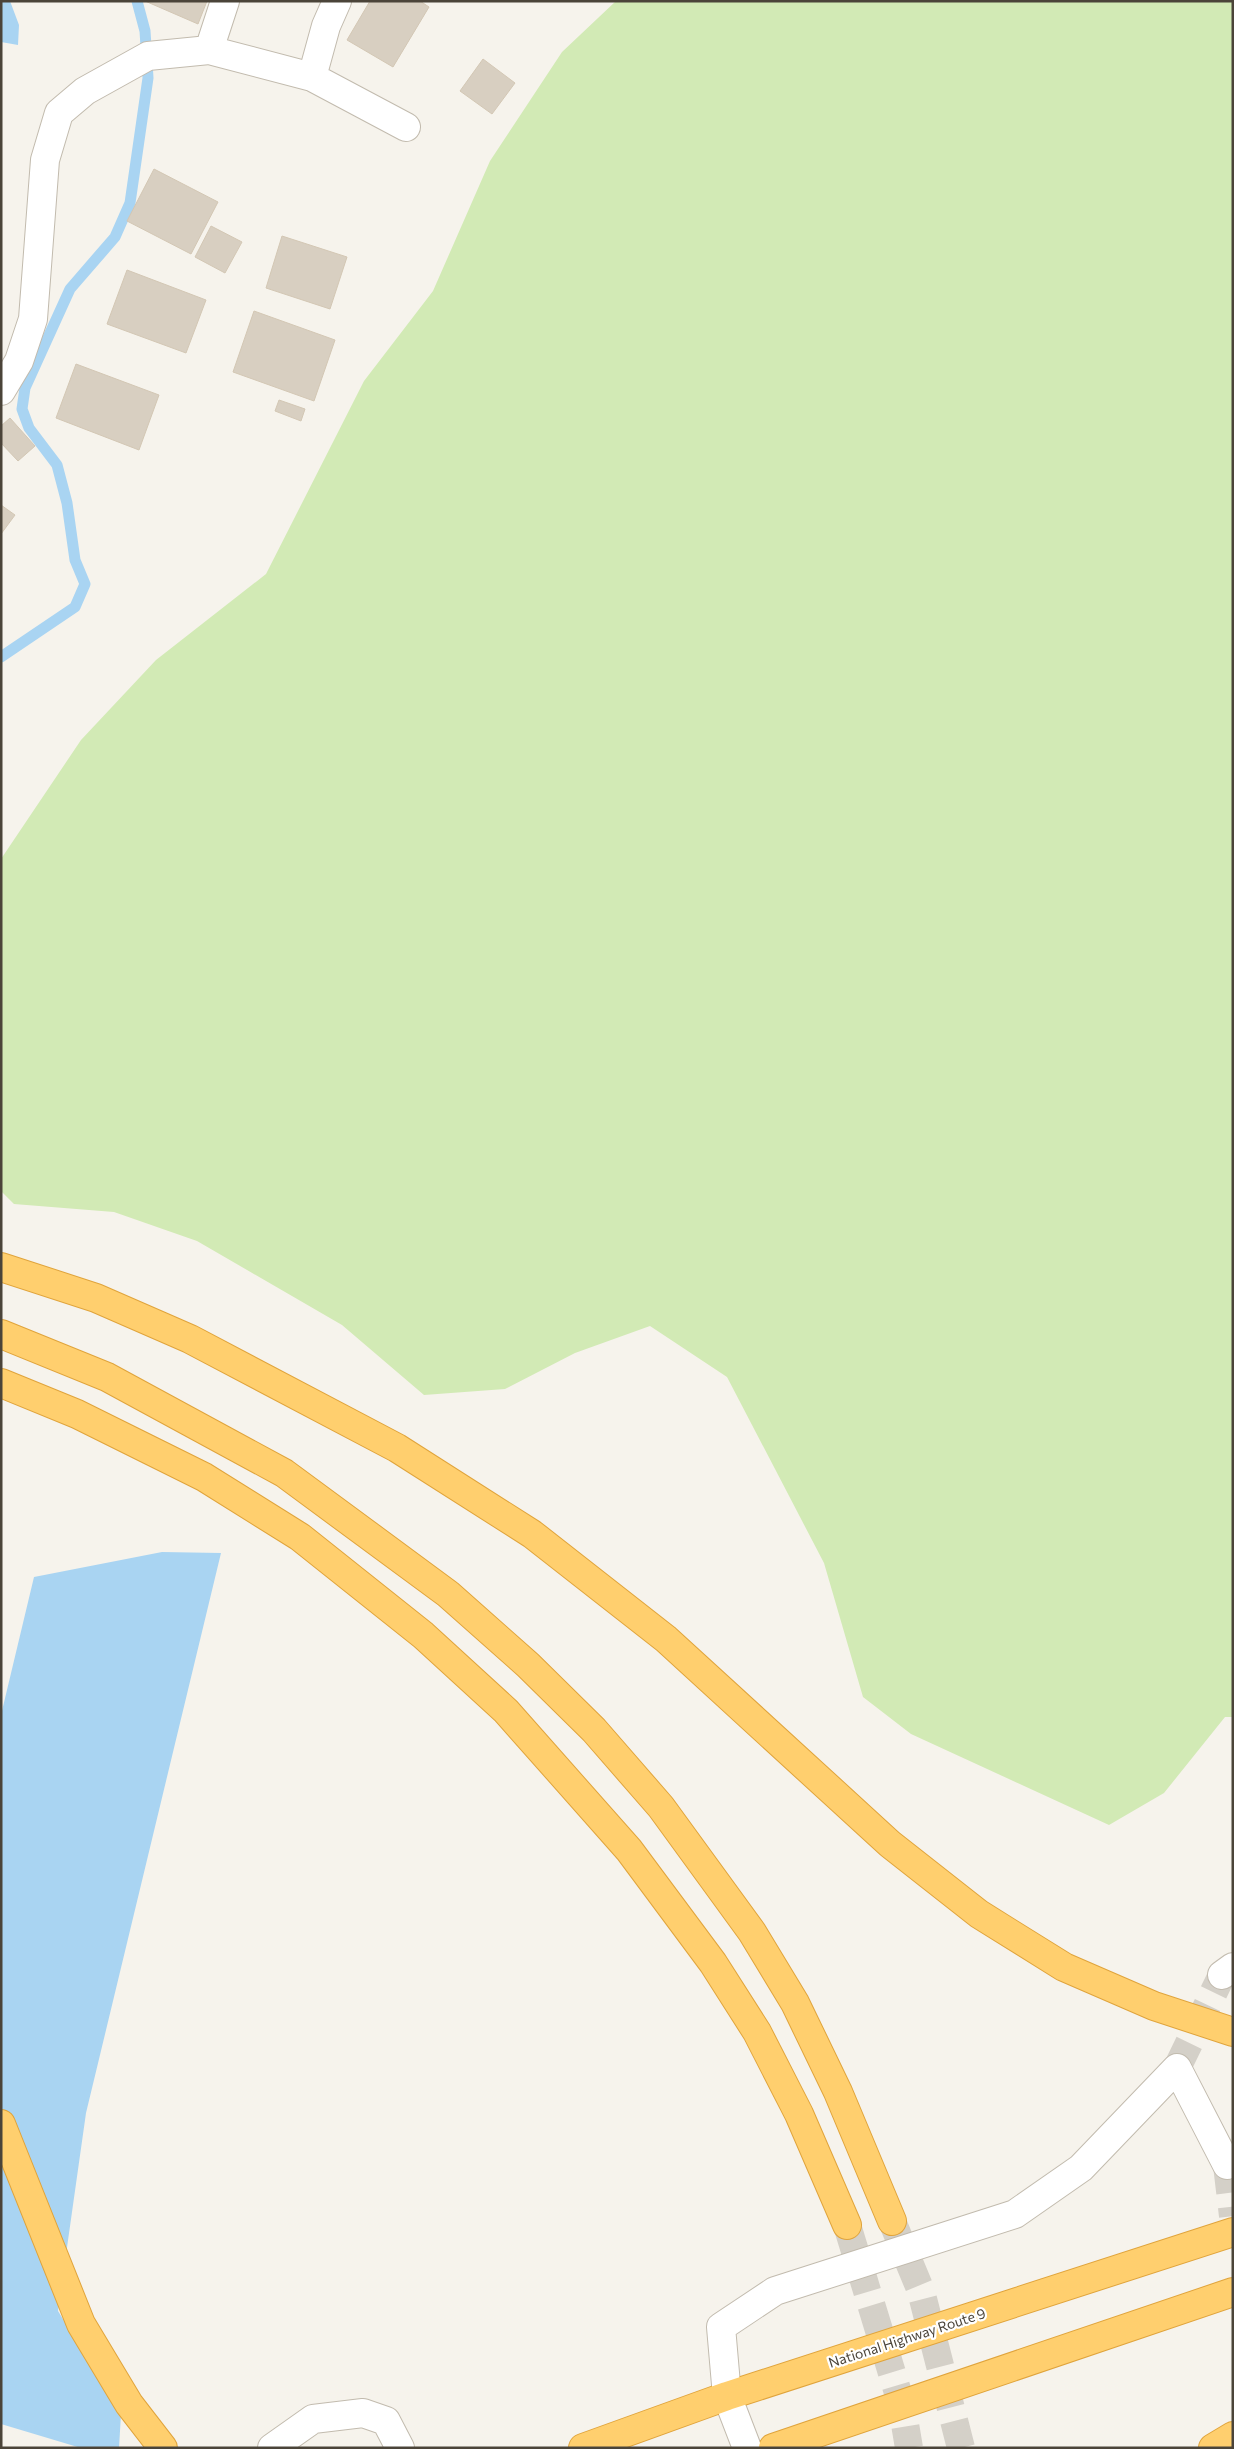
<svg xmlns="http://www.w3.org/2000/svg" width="1234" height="2449" font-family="Commissioner,sans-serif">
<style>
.green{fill:#d2eab5}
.water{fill:#a9d4f2}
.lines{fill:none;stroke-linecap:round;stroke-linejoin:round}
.stream{stroke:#a9d4f2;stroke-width:11}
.building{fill:#d8cfc1;stroke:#d3c7b4}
.minor-tunnel{stroke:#d4d0c8;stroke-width:28;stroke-dasharray:28 14;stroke-linecap:butt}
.highway-tunnel{stroke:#d4d0c8;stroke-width:28;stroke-dasharray:28 14;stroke-linecap:butt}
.minor-casing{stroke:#c2bbae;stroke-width:30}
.highway-casing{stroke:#e0a43c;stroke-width:30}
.minor{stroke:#fff;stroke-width:28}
.highway{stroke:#ffcf6e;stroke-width:28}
.labels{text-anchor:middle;stroke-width:4.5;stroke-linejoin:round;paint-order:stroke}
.street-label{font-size:14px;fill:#4b4439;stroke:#fff}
</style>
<rect width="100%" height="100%" fill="#f6f3ec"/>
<path class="green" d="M616,1H1233V1717H1225L1164,1793L1109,1825L911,1734L863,1697L824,1563L727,1377L650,1326L575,1353L505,1389L424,1395L342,1325L197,1241L114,1212L14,1204L1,1191V859L81,740L156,660L266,574L364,381L433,291L490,161L562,52Z"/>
<path class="water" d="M1,1H10L19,25L18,45L1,42Z
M162,1552L221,1553L86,2113L58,2311L121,2414L119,2448H81L1,2424V1715L34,1577Z"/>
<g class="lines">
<path class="stream" d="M1,657L75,607L85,584L75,560L67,503L57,465L29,428L22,409L25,388L70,289L115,237L130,203L148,78L145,31L137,1"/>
</g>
<path class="building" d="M145,1H207L198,24Z
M370,1H420L429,7L393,67L347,40Z
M483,59L515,83L492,114L460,91Z
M154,169L218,202L191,254L127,221Z
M211,226L242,242L225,273L195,257Z
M282,236L347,257L330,309L266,288Z
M127,270L206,300L186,353L107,324Z
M254,311L335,340L314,401L233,372Z
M76,364L159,395L139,450L56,418Z
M279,400L305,409L301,421L275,411Z
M10,418L35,446L18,461L1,443V426Z
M1,505L15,515L1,534Z"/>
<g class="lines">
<path class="minor-tunnel" d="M1177,2068L1222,1975
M1227,2165L1233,2216"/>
<path class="highway-tunnel" d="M892,2221L921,2291L961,2448
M847,2225L902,2406L909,2448"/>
<defs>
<path id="minor" d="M337,1L326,26L312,77L406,127
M209,50L225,1
M1,391L19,361L33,319L45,160L59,113L85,91L148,56L209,50L312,77
M1222,1975L1233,1967
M272,2448L313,2419L363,2413L386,2421L400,2448
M747,2448L727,2396L721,2327L775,2291L1015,2214L1081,2168L1177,2068L1227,2165"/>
<path id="highway" d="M1,1267L96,1298L190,1339L397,1448L532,1534L666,1639L890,1844L979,1914L1064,1967L1154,2006L1233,2032
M1,1334L107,1377L284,1473L448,1594L528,1665L594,1730L661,1807L752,1932L795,2003L838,2092L892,2221
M1,1383L77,1414L204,1477L300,1537L423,1635L506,1711L629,1850L713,1963L757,2032L799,2114L847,2225
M1,2124L81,2324L129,2404L163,2448
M583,2448L727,2396L1233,2232
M773,2448L1233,2292
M1213,2448L1233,2436"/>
</defs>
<use href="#minor" class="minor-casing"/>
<use href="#highway" class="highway-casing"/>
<use href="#minor" class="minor"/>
<use href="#highway" class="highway"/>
</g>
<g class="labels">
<g class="street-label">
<text transform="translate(907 2338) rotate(-18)" y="5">National Highway Route 9</text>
</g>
</g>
<rect width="1234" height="2449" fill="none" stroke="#4b4439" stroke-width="5"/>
</svg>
